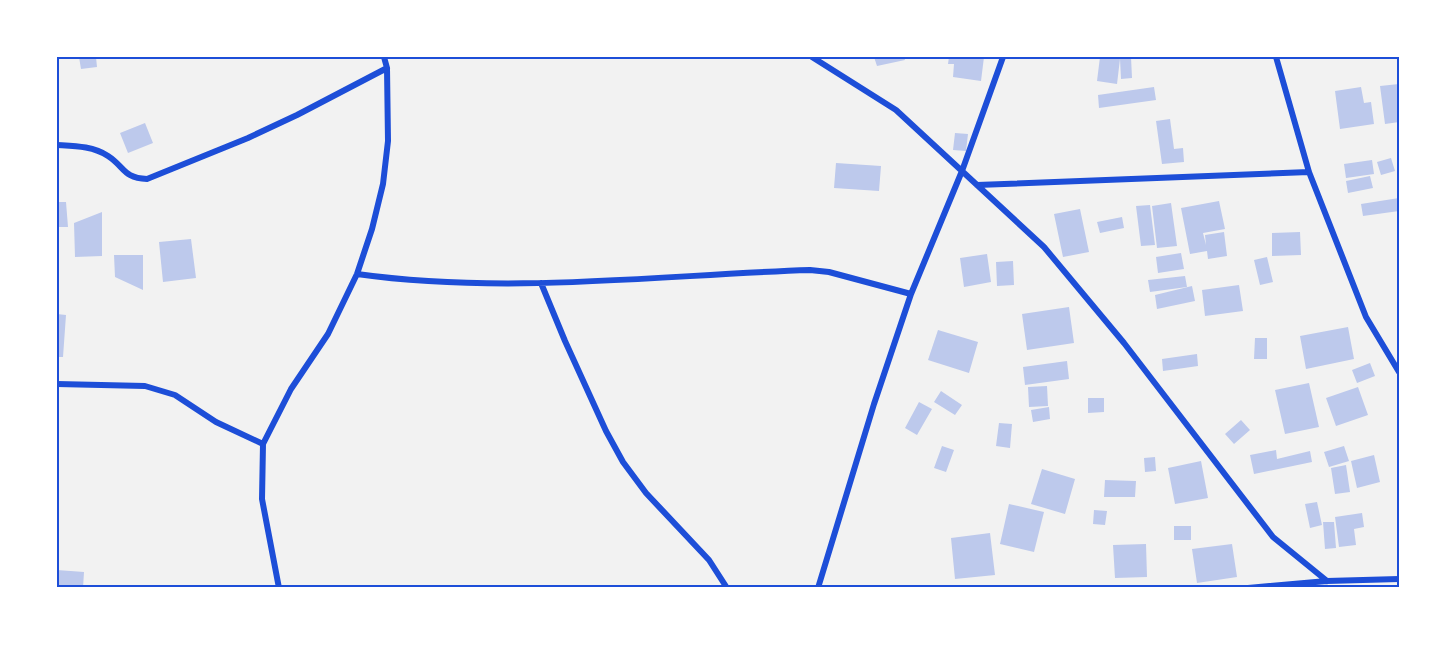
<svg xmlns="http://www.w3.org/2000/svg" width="1456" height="645" font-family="'Alegreya Sans',sans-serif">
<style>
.building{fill:#bdc9ec}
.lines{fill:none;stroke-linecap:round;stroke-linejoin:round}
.minor{stroke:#1d4ed8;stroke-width:6}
.neatline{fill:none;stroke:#1d4ed8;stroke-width:2}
</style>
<rect width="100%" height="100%" fill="#f2f2f2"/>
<path class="building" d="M79,57H96L97,67L81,69Z
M874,57H904L905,60L877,66Z
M949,57H984L981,81L953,77L954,64H948Z
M1100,57H1131L1132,78L1121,79L1120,59L1117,84L1097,81Z
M1399,84V122L1385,124L1380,86Z
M1154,87L1156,100L1099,108L1098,95Z
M1361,87L1364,103L1371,102L1374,124L1340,129L1335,91Z
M1170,119L1174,149L1183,148L1184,162L1162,164L1156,121Z
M145,123L153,143L128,153L120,133Z
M955,133L968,134L966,151L953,150Z
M1391,158L1395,171L1381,175L1377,162Z
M1372,160L1374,174L1346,178L1344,164Z
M836,163L881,166L879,191L834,188Z
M1370,176L1373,188L1348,193L1346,181Z
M1399,198V211L1363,216L1361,204Z
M1219,201L1225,229L1203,233L1206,245L1205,235L1224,232L1227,256L1208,259L1207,251L1190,254L1181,208Z
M57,202H66L68,227H57Z
M1171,203L1177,246L1157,248L1152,206Z
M1150,205L1155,245L1141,246L1136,206Z
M1080,209L1089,252L1063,257L1054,214Z
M102,212V256L75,257L74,223Z
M1122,217L1124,228L1100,233L1097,222Z
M1300,232L1301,255L1272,256V233Z
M191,239L196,278L163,282L159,242Z
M1181,253L1184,269L1158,273L1156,257Z
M987,254L991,282L964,287L960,258Z
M114,255H143V290L115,277Z
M1267,257L1273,282L1260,285L1254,260Z
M1013,261L1014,285L997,286L996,262Z
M1185,276L1187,287L1150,292L1148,280Z
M1239,285L1243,311L1205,316L1202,290Z
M1192,286L1195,301L1157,309L1155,295Z
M1069,307L1074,343L1027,350L1022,314Z
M57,314L66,315L63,357H57Z
M1348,327L1354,359L1306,369L1300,336Z
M938,330L978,342L969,373L928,360Z
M1255,338H1267V359H1254Z
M1197,354L1198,366L1163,371L1162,359Z
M1067,361L1069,379L1025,385L1023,367Z
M1370,363L1375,376L1357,383L1352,370Z
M1309,383L1319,427L1285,434L1275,390Z
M1047,386L1048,406L1029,407L1028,387Z
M1358,387L1368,415L1336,426L1326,398Z
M941,391L962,405L955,415L934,402Z
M1088,398H1104V412L1088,413Z
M919,402L932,409L917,435L905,428Z
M1049,407L1050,419L1033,422L1031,410Z
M1241,420L1250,430L1234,444L1225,434Z
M999,423L1012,424L1010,448L996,446Z
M942,446L954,450L946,472L934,468Z
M1344,446L1349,461L1329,467L1324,452Z
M1276,450L1277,459L1310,451L1312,462L1254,474L1250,455Z
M1374,455L1380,482L1357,488L1351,461Z
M1155,457L1156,471L1145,472L1144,458Z
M1201,461L1208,498L1175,504L1168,468Z
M1346,465L1350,492L1335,494L1331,468Z
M1042,469L1075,479L1065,514L1031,504Z
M1105,480L1136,481L1135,497H1104Z
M1317,502L1322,525L1310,528L1305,504Z
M1009,504L1044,512L1034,552L1000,544Z
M1094,510L1107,511L1105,525L1093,524Z
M1362,513L1364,527L1354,529L1356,545L1339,547L1335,517Z
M1323,522H1334L1336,548L1325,549Z
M1174,526H1191V540H1174Z
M990,533L995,575L955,579L951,538Z
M1146,544L1147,577L1115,578L1113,545Z
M1232,544L1237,577L1197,583L1192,549Z
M57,570L84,572L83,588H57Z
M1059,585V588H1044V586Z"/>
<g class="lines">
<path class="minor" d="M812,57L896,110L1044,247L1124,343L1273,537L1327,581
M1276,57L1309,172L1366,317L1399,372
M57,145C74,146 93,146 108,156C125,167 123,178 147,179L248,138L297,115L387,68
M977,185L1309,172
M357,274C507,295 660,275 810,270L829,272L911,294
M541,283L565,341L606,431L623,462L646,493L709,560L727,588
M57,384L145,386L175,395L216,422L263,444
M279,588L262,499L263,444L291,389L328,334L357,274L372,229L383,184L388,141L387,68L384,57
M818,588L874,404L911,294L962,171L1003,57
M1248,588L1327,581L1399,579"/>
</g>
<rect width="1456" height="645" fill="none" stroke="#ffffff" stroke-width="117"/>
<rect x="58" y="58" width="1340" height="528" class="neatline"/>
</svg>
